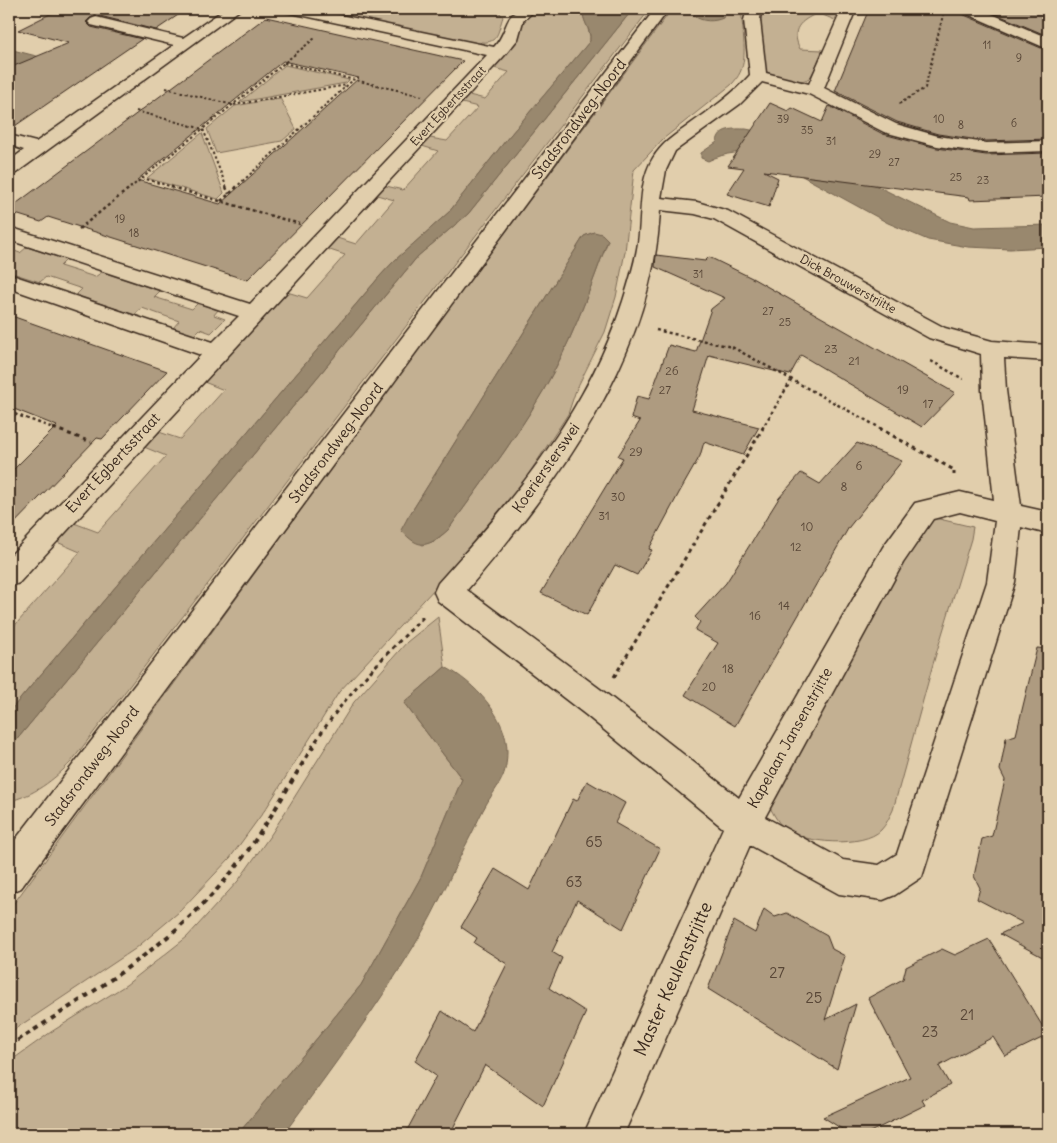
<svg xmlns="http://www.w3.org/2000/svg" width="1057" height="1143" font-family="Delius,sans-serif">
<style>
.green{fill:#c3b092;stroke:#7f6d58;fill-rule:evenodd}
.water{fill:#99886e;stroke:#73624e}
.building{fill:#ae9b80;stroke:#3b2a1e;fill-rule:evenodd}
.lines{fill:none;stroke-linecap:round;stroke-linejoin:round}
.street-casing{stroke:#3b2a1e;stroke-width:3}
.primary-casing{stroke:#3b2a1e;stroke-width:3}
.path-far3{stroke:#3b2a1e;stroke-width:2;stroke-dasharray:2.5 2.5;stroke-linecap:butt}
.path-far2{stroke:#3b2a1e;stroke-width:2.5;stroke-dasharray:3 3;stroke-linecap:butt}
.path-far1{stroke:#3b2a1e;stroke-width:3;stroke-dasharray:4 4;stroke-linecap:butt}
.path{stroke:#3b2a1e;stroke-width:4;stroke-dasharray:5 5;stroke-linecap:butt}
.street{fill:#e1ceac;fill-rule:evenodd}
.primary{fill:#e1ceac;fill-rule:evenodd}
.labels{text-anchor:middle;stroke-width:4.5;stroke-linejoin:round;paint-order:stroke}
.far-number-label{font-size:11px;fill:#584636}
.far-street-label{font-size:12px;fill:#3b2a1e;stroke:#e1ceac}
.number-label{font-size:12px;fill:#584636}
.street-label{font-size:15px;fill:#3b2a1e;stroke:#e1ceac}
.near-number-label{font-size:15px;fill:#584636}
.near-street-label{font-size:18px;fill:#3b2a1e;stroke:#e1ceac}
</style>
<rect width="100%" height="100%" fill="#e1ceac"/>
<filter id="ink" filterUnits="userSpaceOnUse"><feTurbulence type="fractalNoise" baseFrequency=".02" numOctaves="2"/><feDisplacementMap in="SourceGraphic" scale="10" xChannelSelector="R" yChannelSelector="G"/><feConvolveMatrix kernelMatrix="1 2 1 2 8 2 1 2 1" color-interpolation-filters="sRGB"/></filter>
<g filter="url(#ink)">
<path class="green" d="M311,9H482L500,13L503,17C498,30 499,44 481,42L478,45Z
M570,9H584C581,20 591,29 590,41L506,140L449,212L394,261L380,276L9,712V632L80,552L57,542L74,523L98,532L166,456L144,447L159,432L180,439L224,390L204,382L287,292L307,298L345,255L327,249L337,238L356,244L394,200L377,195L386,186L403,190L438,151L422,146L430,138L447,141L478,107L462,103L469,95L485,99L509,72L494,68L516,43L522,23L532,12L567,13Z
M633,9H650L71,762C54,780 33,796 9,801V749L418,256L468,214Z
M672,9H694V13H726L728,9H743C741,15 742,22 743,29C744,51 748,68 731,85L663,139L634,170L625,252L616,297L605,332L576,390L568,414L528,475L488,529L448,574L339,692L267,807L230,858L179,912L135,949L9,1033V910L400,374ZM594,232L608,240C592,284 576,329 554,371C525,427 485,478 448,530L435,541L422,545L407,519L584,236Z
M760,9H840L835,20L818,13C800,21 790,29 800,49L823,50C819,58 816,68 811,76C802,88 772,75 762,69Z
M285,65L349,80L346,83L240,102Z
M280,98L296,129L282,141L216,153L207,129L235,106Z
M202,133L224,193L218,199L147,178Z
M27,247L66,260L60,266L95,277L102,272L160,291L154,297L192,309L198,303L218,310L214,315L225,319L211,333L200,329L194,335L173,328L179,321L142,308L134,315L76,295L82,289L46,277L40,282L9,272V249L20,253Z
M931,517L973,527L971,539L933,664L893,810C890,816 886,825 881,830C864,848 802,844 784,828C777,822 772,811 767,802L925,524Z
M438,617L445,667L404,703L462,779L421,877L361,985L238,1134H9V1062L51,1032L126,985L187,937L238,881L272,833L354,702L407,642Z"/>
<path class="water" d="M584,9H633L468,214L418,256L9,749V712L380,276L394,261L449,212L506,140L590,41C592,27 580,21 584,9Z
M694,9H728L723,18C714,22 703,22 694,16Z
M9,49L44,58L12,78H9Z
M746,129L771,134L950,222L974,227L1048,225V247L1010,249L968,247L928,240L888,223L762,154C742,151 726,152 708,161L701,158V153L717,142C719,127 734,129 746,129Z
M594,232L602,234L608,240C592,284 576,329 554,371C525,427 485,478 448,530C428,547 420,551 401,530L407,519L584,236Z
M445,667C474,682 507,717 507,751C507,777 499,783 487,803C481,813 477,823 472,833C453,869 438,907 417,941C378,1006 333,1067 288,1128L285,1134H238L361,985L421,877L462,779L404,703Z"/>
<path class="building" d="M60,9H187L156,30L96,15L90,18L86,22L91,27L142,39L9,130V68L69,43L18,30Z
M869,9H959L962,14L1048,51V139L986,141L938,134L897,122L835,91Z
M984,9H1048V36Z
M266,17L463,61L247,280L48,217L41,222L9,212V209ZM283,61L359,78L220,204L137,180Z
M770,103L788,111L792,108L822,122L829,106L883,134L937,148L986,155L1048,153V197L970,200L969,197L764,171L778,178L769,207L727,194L744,168L728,166Z
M656,255L705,261L709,257L752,278L955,393L922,427L801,355L790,375L709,355L692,410L759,427L743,455L704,442L700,456L679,493L649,549L652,550L637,575L615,565L587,615L541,593L623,458L618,456L640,421L631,418L637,396L649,399L669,345L696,352L711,309L725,298L655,267Z
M9,315L167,371L102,439L97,438L9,529V474L57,426L9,407Z
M857,443L902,461L849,527L735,726L685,695L718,643L695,630L700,622L695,617L726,583L779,498L801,473L820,484Z
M1037,648L1048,649V960L1000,934L1023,923L977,899L980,888L974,876L982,839L992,836L1005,780L1000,770L1006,738L1016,735Z
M587,781L625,803L615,823L660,849L623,929L577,900L552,952L562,958L549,988L586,1012L543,1106L485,1065L450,1134H405L436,1076L415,1061L442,1011L473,1032L507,964L474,943L477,938L461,927L495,869L529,890L573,799L577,801Z
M764,909L775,917L787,913L827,936L832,949L845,956L825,1020L856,1004L837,1069L708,989L734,921L755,933Z
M989,939L1048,1035L1005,1056L993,1037L939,1066L950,1085L922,1100L925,1105L866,1134H850L823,1117L910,1077L868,998L903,979L906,967L942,949L955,955Z"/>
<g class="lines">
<defs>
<path id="street" d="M225,9H241L16,173L9,174V161L24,150L9,145V135L36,142L174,45L91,25L88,22L91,19L96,17L183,38Z
M284,9H311L494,47C512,27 501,7 536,9L523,21L518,39L504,56L19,583L9,587V557L201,355L9,288V274L213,342L239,316L9,240V227L250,304L487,55L291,13L286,12Z
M747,9H761L760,20L766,73L809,84L842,9H856L824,88L896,124L938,136L986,143L1048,141V151L986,153L937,146L884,132L809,94L762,82L740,104L675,151L666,170L661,198L697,202L728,211L945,328L992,341L1048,345V361L1004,358L1006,390L1021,506L1048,512V534L1021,527L1015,582L922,877L895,895L883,900L839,894L750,845L624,1134H584L723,828L586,715L438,601L434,592L438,583C514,499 588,411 623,301C629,282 635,263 638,243C642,216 638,182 653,158C662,143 675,135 689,125C710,110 732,95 750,75L744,20ZM660,210L695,214L714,219L929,338L981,354L982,390L994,500L960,492L915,503L883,547L739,798L608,695L467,590C559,482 653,357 660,210ZM960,512L995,521L987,582L897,854L879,865L843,860L765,817L903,563L933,519Z
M961,9H980L1048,38V49L963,12Z"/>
<path id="primary" d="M655,9H669L21,888L9,893V848Z"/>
</defs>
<use href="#street" class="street-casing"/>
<use href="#primary" class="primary-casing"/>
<path class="path-far3" d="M555,12H565L568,9
M284,63L422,96
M166,88L233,105L347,85
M899,104L925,88L943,15
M136,111L203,129L227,188
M142,178L176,188
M130,188L315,38
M235,188L353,80"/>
<path class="path-far2" d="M171,187L300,224
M226,187L229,194
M221,201L237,187
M79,229L131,187
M656,330L732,347L882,429
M931,361L963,379
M9,412L56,429
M762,429L792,379"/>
<path class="path-far1" d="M53,428L91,442
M879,428L954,470V475
M614,677L763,428
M316,741C348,691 384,657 425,615"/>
<path class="path" d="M9,1046C83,998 162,952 220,886C259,842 286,789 317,740"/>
<use href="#street" class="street"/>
<use href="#primary" class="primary"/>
</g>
</g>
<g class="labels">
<g class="far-number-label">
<text x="987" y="49">11</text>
<text x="1019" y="62">9</text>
<text x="783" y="123">39</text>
<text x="939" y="123">10</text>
<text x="1014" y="127">6</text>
<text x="961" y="129">8</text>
<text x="807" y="134">35</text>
<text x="831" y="145">31</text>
<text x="875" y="158">29</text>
<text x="894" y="166">27</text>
<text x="956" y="181">25</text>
<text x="983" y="184">23</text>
<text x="120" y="223">19</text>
<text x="134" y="237">18</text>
<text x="698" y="278">31</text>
<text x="768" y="315">27</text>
<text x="785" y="326">25</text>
</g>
<g class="far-street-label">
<text transform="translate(448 106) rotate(-47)" y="4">Evert Egbertsstraat</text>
<text transform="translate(848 284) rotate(29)" y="4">Dick Brouwerstrjitte</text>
</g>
<g class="number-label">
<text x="831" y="353">23</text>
<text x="854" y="365">21</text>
<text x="672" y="375">26</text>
<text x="665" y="394">27</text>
<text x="903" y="394">19</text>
<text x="928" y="408">17</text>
<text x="636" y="456">29</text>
<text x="859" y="470">6</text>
<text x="844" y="491">8</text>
<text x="618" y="501">30</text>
<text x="604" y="520">31</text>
<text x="807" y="531">10</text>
<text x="796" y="551">12</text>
<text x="784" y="610">14</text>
<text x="755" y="620">16</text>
<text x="728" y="673">18</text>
<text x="709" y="691">20</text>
</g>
<g class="street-label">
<text transform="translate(579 119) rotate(-53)" y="5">Stadsrondweg-Noord</text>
<text transform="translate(336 443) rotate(-53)" y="5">Stadsrondweg-Noord</text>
<text transform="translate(113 463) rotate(-47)" y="5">Evert Egbertsstraat</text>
<text transform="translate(546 468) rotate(-55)" y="5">Koeriersterswei</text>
<text transform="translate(790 738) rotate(-61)" y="5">Kapelaan Jansenstrjitte</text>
<text transform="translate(92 766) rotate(-53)" y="5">Stadsrondweg-Noord</text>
</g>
<g class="near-number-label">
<text x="594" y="847">65</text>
<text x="574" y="887">63</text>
<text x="777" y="978">27</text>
<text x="814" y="1003">25</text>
<text x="967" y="1020">21</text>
<text x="930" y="1037">23</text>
</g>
<g class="near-street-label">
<text transform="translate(673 979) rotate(-66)" y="6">Master Keulenstrjitte</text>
</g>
</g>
<rect width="1057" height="1143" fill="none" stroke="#e1ceac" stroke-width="30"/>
<rect x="15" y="15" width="1027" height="1113" fill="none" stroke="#3b2a1e" stroke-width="2" filter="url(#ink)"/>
</svg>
